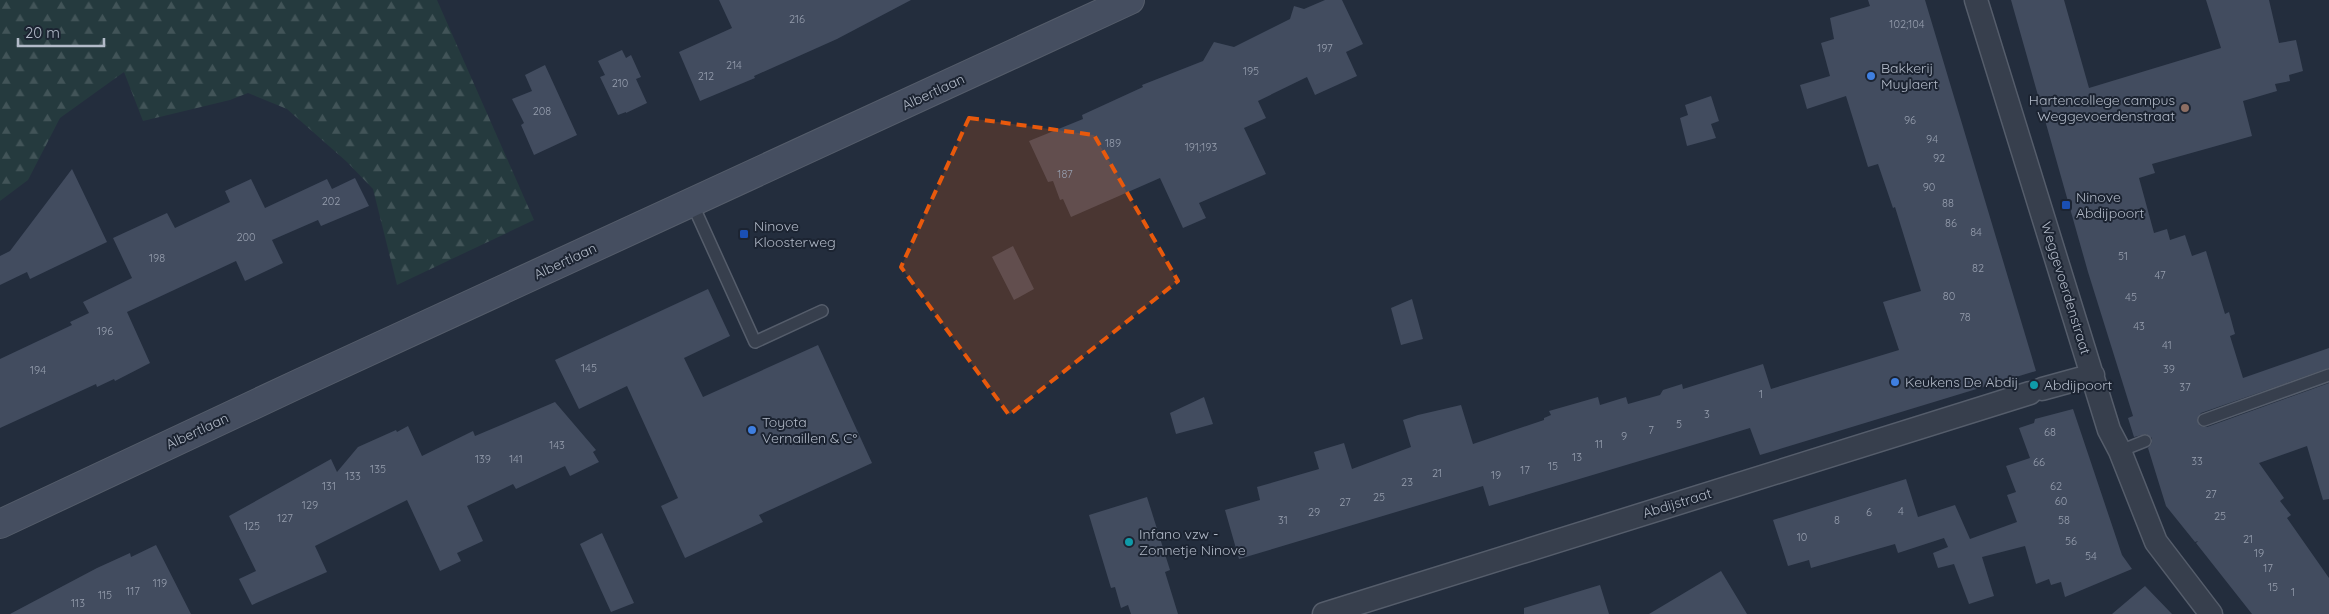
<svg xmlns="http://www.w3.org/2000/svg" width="2329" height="614" font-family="Quicksand,sans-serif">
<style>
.forest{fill:url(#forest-firs)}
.building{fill:#424c5f}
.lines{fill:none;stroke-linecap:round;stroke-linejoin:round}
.lane-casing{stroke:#555d6b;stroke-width:14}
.street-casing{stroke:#555d6b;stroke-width:25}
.secondary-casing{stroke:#555d6b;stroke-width:30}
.lane{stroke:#373f4d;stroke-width:11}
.street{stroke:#373f4d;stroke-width:22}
.secondary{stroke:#454e60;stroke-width:28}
.marked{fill:#e8590c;fill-opacity:0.2;stroke:#e8590c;stroke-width:4;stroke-dasharray:10 6;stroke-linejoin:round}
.shop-dot{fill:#3f7fe0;stroke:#1c2432;stroke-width:2}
.education-dot{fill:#8d6e63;stroke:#1c2432;stroke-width:2}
.transit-dot{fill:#1a4fb4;stroke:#1c2432;stroke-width:2}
.culture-dot{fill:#0f9aa8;stroke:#1c2432;stroke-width:2}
.labels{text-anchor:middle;stroke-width:4;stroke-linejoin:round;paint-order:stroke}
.number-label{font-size:11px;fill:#969eae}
.poi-label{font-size:14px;fill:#b2bac8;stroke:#1c2432;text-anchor:start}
.street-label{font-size:14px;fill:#b2bac8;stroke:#1c2432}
</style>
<defs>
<pattern id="forest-firs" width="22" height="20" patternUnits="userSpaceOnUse" patternTransform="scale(1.25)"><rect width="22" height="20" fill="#253a3e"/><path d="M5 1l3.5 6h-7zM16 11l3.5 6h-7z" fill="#425458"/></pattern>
</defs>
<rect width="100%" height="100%" fill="#232d3d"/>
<path class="forest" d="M0,0H437L534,220L397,285L373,189L347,162L287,109L248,93L230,100L143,121L124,72L60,118L28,180L0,201Z"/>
<path class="building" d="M719,0H911L837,39L754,76L755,78L700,101L679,52L732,28Z
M1325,0H1342L1363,44L1346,52L1357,76L1315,95L1307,77L1258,101L1266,118L1244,128L1266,174L1199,203L1206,218L1183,228L1160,178L1071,217L1063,199L1060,200L1053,181L1048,182L1029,141L1083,119L1082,115L1143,87L1142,85L1203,61L1214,42L1234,47L1290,19L1294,6L1304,9Z
M1868,0H1925L2036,371L1760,455L1750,428L1489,506L1483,486L1239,559L1225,510L1260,500L1257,487L1319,469L1314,452L1344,443L1352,469L1411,447L1403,420L1418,415L1461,405L1473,444L1544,420V418L1551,415L1549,411L1598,397L1600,405L1626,397L1628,404L1660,395L1663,390L1682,384L1683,389L1763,364L1771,389L1899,350L1883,302L1921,291L1895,207L1893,208L1878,164L1868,167L1846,96L1807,109L1800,85L1830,76L1821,43L1834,39L1830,18L1870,6Z
M2011,0H2064L2089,88L2221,48L2206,0H2269L2279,43L2296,40L2303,71L2289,75L2290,81L2275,84L2277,91L2243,101L2252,136L2152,164L2155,173L2139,178L2154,233L2167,229L2170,240L2185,235L2192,256L2206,251L2225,314L2229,312L2235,334L2230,336L2243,378L2329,348V368L2201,413L2197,419L2200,426L2207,427L2329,383V499L2323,500L2307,446L2259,463L2284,498L2280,501L2291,515L2287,518L2329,578V614H2252L2196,543L2198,541L2195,542L2166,506L2148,448L2152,443V438L2146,434L2134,437L2128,418L2133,416L2088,272Z
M622,50L626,58L631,55L641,77L636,79L647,103L626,113V112L618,115L600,77L605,75L598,61Z
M545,65L577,135L534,155L521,125L524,123L512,99L532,91L525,75Z
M1711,96L1719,121L1711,124L1716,138L1687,146L1680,118L1688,115L1685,105Z
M72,169L107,242L30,279L27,272L0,285V256L10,251Z
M355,178L369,206L321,226L318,220L272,240L283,263L245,281L236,261L127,312L150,363L115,381L114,379L97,387L96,384L0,428V359L72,325L70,322L89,313L83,302L132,278L113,238L167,213L175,228L230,202L225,191L251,179L265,208L327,179L332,189Z
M1013,246L1034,289L1014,300L992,257Z
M708,289L730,336L684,358L703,397L818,345L872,463L759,515L763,522L685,558L661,506L678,498L627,386L579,409L555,360Z
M1412,299L1423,339L1401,345L1391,308Z
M1204,397L1213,424L1176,434L1170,413Z
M555,402L596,450L593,452L599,462L570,476L565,466L516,489L513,484L467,506L483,541L457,553L461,561L440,571L407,500L315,546L327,572L252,605L239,579L256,571L229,516L331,459L337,472L358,447L396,430L397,432L408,426L422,456L473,431L475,436Z
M2073,409L2122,555L2132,569L2065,597L2061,582L2051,585L2049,579L2036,584L2025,546L1982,557L1994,596L1969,604L1954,564L1938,568L1933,553L1948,547L1944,538L1898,553L1895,544L1811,568L1809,560L1788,566L1773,520L1906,479L1918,517L1955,505L1970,539L2017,522L2007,495L2016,492L2006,466L2030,458L2019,428L2034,423L2035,419Z
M1147,497L1170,570L1165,572L1178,614H1131L1128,605L1121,608L1115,587L1111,588L1089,515Z
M602,533L634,603L611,612L580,544Z
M156,545L191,614H10L97,568L130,553L131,557Z
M1721,571L1747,614H1649Z
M1600,585L1609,614H1524V608Z
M2145,586L2172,614H2112Z"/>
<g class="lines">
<defs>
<path id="lane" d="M692,203L755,342L822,311
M2204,420L2329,375
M2120,451L2145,441"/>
<path id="street" d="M1976,0L2109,430L2120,451L2156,542L2211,614
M2042,389L2093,375
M1324,614L2030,393"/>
<path id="secondary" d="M0,524L298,384L1130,0"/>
</defs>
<use href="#lane" class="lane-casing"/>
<use href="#street" class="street-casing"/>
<use href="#secondary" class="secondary-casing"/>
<use href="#lane" class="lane"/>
<use href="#street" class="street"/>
<use href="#secondary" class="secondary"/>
</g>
<path class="marked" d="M969,118L1094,135L1178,281L1009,415L901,267Z"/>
<g class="shop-dot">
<circle cx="1871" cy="76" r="5"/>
<circle cx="1895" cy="382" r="5"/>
<circle cx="752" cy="430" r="5"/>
</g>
<circle class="education-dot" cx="2185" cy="108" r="5"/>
<g class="transit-dot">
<rect x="2061" y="200" width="10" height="10" rx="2.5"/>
<rect x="739" y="229" width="10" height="10" rx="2.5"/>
</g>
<g class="culture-dot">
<circle cx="2034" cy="385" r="5"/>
<circle cx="1129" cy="542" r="5"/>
</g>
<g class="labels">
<g class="number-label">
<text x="797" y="23">216</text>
<text x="1907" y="28">102;104</text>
<text x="1325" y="52">197</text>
<text x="734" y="69">214</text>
<text x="1251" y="75">195</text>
<text x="706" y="80">212</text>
<text x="620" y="87">210</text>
<text x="542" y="115">208</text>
<text x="1910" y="124">96</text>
<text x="1932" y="143">94</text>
<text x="1113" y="147">189</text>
<text x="1201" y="151">191;193</text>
<text x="1939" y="162">92</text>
<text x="1065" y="178">187</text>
<text x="1929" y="191">90</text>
<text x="331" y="205">202</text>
<text x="1948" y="207">88</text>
<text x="1951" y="227">86</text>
<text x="1976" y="236">84</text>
<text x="246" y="241">200</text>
<text x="2123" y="260">51</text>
<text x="157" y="262">198</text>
<text x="1978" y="272">82</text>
<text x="2160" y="279">47</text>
<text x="1949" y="300">80</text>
<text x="2131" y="301">45</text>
<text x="1965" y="321">78</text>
<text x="2139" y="330">43</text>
<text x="105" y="335">196</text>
<text x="2167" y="349">41</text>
<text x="589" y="372">145</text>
<text x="2169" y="373">39</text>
<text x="38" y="374">194</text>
<text x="2185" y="391">37</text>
<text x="1761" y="398">1</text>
<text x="1707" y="418">3</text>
<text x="1679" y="428">5</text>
<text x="1651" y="434">7</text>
<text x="2050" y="436">68</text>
<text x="1624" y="440">9</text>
<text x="1599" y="448">11</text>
<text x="557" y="449">143</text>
<text x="1577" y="461">13</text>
<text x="483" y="463">139</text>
<text x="516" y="463">141</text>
<text x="2197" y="465">33</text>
<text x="2039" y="466">66</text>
<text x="1553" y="470">15</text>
<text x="378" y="473">135</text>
<text x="1525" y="474">17</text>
<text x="1437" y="477">21</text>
<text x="1496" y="479">19</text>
<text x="353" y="480">133</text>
<text x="1407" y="486">23</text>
<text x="329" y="490">131</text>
<text x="2056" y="490">62</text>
<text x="2211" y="498">27</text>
<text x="1379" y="501">25</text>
<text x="2061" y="505">60</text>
<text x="1345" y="506">27</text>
<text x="310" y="509">129</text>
<text x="1901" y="515">4</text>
<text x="1314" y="516">29</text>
<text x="1869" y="516">6</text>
<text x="2220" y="520">25</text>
<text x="285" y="522">127</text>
<text x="1283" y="524">31</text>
<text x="1837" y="524">8</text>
<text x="2064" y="524">58</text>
<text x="252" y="530">125</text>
<text x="1802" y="541">10</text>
<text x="2248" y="543">21</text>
<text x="2071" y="545">56</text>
<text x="2259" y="557">19</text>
<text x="2091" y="560">54</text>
<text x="2268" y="572">17</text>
<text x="160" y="587">119</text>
<text x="2273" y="591">15</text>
<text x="133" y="595">117</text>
<text x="2293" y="596">1</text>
<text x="105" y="599">115</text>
<text x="78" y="607">113</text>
</g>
<g class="poi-label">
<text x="1881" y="73">Bakkerij<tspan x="1881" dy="16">Muylaert</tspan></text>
<text x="2175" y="105" text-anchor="end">Hartencollege campus<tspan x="2175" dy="16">Weggevoerdenstraat</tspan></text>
<text x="2076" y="202">Ninove<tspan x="2076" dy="16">Abdijpoort</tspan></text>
<text x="754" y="231">Ninove<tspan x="754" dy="16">Kloosterweg</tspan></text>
<text x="1905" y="387">Keukens De Abdij</text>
<text x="2044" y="390">Abdijpoort</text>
<text x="762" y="427">Toyota<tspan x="762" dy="16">Vernaillen &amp; C°</tspan></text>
<text x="1139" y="539">Infano vzw -<tspan x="1139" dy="16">Zonnetje Ninove</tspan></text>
</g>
<g class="street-label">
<text transform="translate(933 92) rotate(-25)" y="5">Albertlaan</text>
<text transform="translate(565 261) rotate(-25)" y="5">Albertlaan</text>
<text transform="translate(2066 288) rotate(73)" y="5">Weggevoerdenstraat</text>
<text transform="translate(197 431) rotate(-25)" y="5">Albertlaan</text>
<text transform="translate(1677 503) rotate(-17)" y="5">Abdijstraat</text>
</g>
</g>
<path d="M18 38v8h86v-8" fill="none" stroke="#b2bac8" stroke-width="2.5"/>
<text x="25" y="38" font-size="15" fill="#b2bac8" stroke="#1c2432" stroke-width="4" paint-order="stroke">20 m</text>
</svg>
